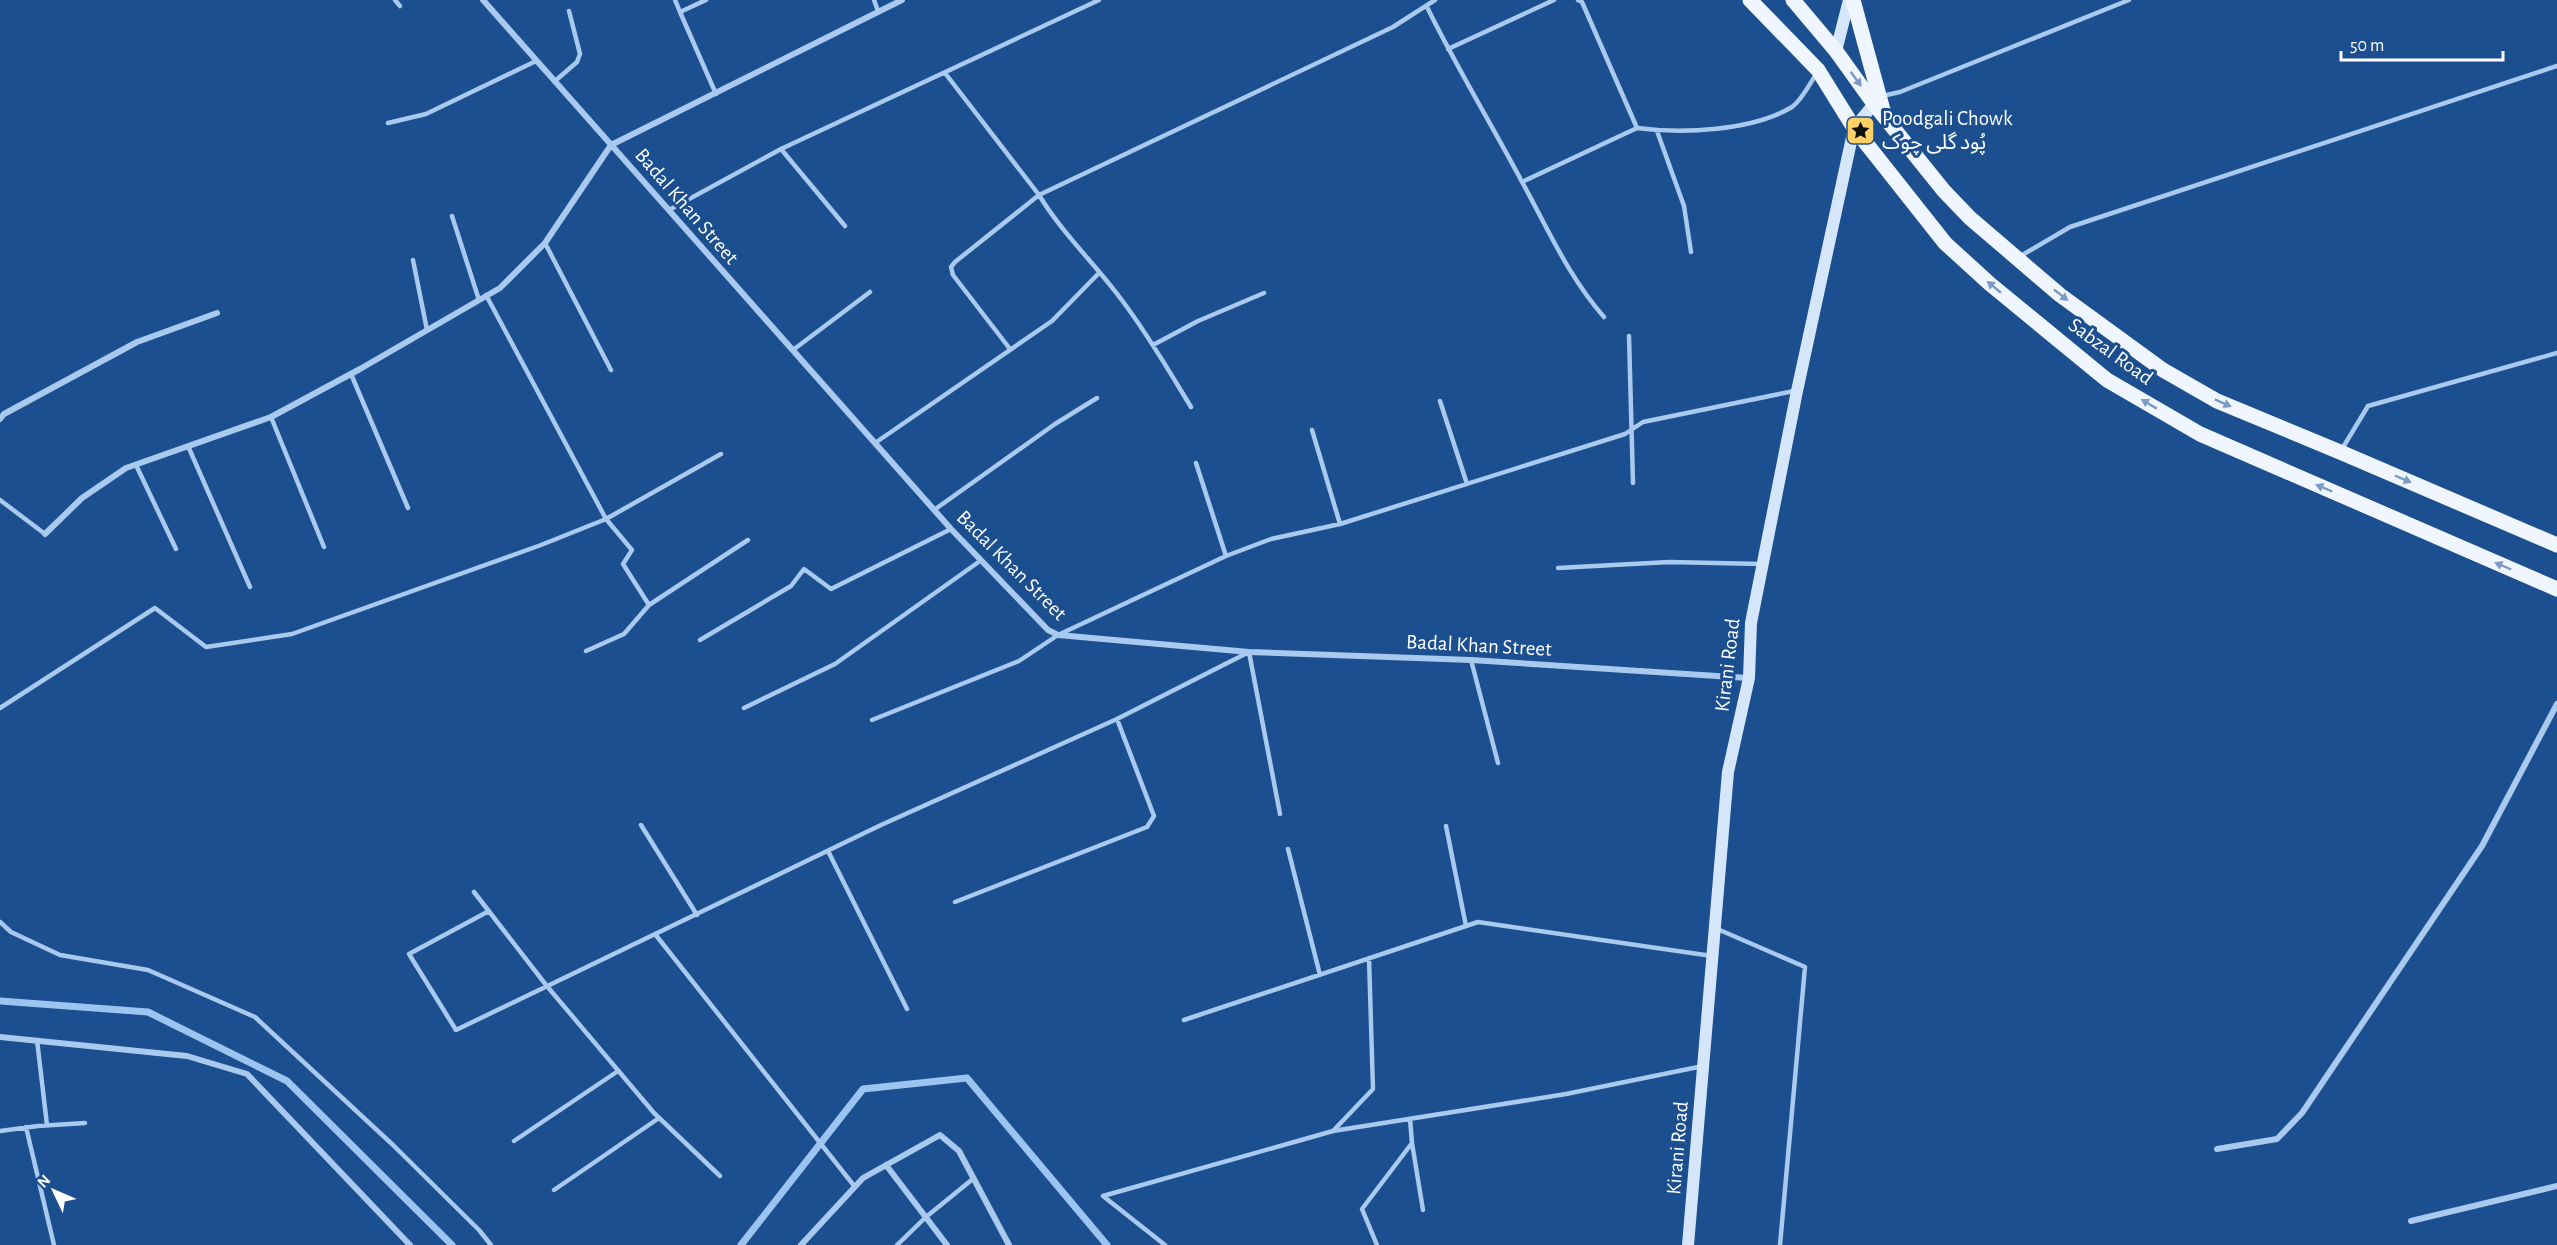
<svg xmlns="http://www.w3.org/2000/svg" width="2557" height="1245" font-family="'Alegreya Sans','Noto Sans Arabic',sans-serif">
<style>
.lines{fill:none;stroke-linecap:round;stroke-linejoin:round}
.stream{stroke:#9cc4f0;stroke-width:7}
.lane{stroke:#a9c9ee;stroke-width:4.5}
.street{stroke:#a9c9ee;stroke-width:6}
.secondary{stroke:#d6e6fa;stroke-width:12}
.primary{stroke:#f0f6ff;stroke-width:15}
.oneway{fill:#7b9ac1}
.labels{text-anchor:middle;stroke-width:6;stroke-linejoin:round;paint-order:stroke}
.poi-label{font-size:21px;fill:#fff;stroke:#1b4f8f;text-anchor:start}
.street-label{font-size:21px;fill:#fff;stroke:#1b4f8f}
</style>
<rect width="100%" height="100%" fill="#1b4f8f"/>
<g class="lines">
<path class="stream" d="M0,1001L148,1012L287,1081L452,1245
M741,1245L863,1089L967,1078L1107,1245"/>
<path class="lane" d="M395,0L400,6
M675,0L680,12
M706,0L680,12L716,94
M874,0L878,11
M1578,0L1582,2L1637,128
M1427,7C1456,66 1490,122 1521,180C1547,227 1568,276 1604,317
M1448,49L1554,0
M945,73L1039,195C1062,233 1095,264 1121,299C1147,333 1169,371 1191,407
M555,81L577,62L580,54L569,11
M1882,96L1900,92L2129,0
M388,123L426,114L536,61
M1657,131L1684,206L1691,252
M781,149L845,226
M1522,182L1637,128C1682,134 1752,131 1792,107C1802,100 1810,83 1817,73
M669,210L781,149L1099,0
M452,216L479,300
M545,243L611,370
M2019,257L2070,227L2557,66
M413,260L427,330
M486,295L606,519L632,550L623,564L649,605
M1629,336L1633,483
M1153,345L1198,321L1264,293
M1010,349L953,275L951,267L955,262L1039,195L1393,27L1435,0
M793,350L870,292
M351,374L408,508
M1440,401L1467,484
M271,417L324,547
M1312,430L1340,524
M875,443L1052,321L1099,273
M188,446L250,587
M2342,449L2368,406L2557,353
M1196,463L1226,556
M136,465L176,549
M0,500L45,534
M934,510L1055,424L1097,398
M1558,568L1669,562L1762,564
M700,640L791,586L804,569L831,589L951,529
M586,651L624,634L649,605L748,540
M1471,660L1498,763
M0,708L155,608L206,647L292,634L541,545L606,519L721,454
M744,708L835,664L980,561
M872,720L1019,661L1058,635L1226,556L1271,539L1340,524L1625,434L1643,422L1794,391
M641,825L697,915
M1446,826L1466,926
M1288,849L1320,975
M828,851L907,1009
M474,892L546,985L654,1113L720,1176
M955,902L1147,827L1154,816L1117,719
M489,911L409,954L456,1030L881,825L1117,719L1249,652L1280,814
M0,922L11,932L60,955L148,970L255,1017L393,1145L479,1230L491,1245
M1715,928L1805,967L1780,1245
M655,934L855,1187
M1184,1020L1478,922L1712,956
M37,1040L47,1125
M26,1127L54,1245
M0,1131L38,1126L85,1123
M1333,1131L1373,1089L1369,958
M514,1141L618,1071
M1412,1143L1423,1210
M554,1190L659,1118
M897,1245L926,1217L974,1178
M1165,1245L1103,1196L1333,1131L1566,1094L1703,1066
M1377,1245L1362,1209L1412,1143L1410,1119"/>
<path class="street" d="M483,0L951,529L1048,630L1058,635L1249,652L1471,660L1748,678
M0,419L4,414L137,342L217,313
M45,534L82,498L126,468L271,417L360,369L500,288L545,243L611,145L902,0
M0,1037L187,1056L247,1074L410,1245
M2217,1149L2277,1139L2302,1113L2482,846L2557,704
M886,1165L947,1245
M2411,1221L2557,1186
M801,1245L863,1178L940,1135L959,1151L1009,1245"/>
<path class="secondary" d="M1836,51L1849,0
M1688,1245L1728,772L1749,678L1751,623L1797,391L1854,128L1874,104"/>
<path class="primary" d="M1750,0L1818,70L1854,128L1945,243L1990,284L2107,380L2200,434L2557,589
M1793,0L1836,51L1874,104L1944,191L1970,218L2060,295L2163,370L2217,401L2340,452L2557,545
M1853,0L1883,110"/>
</g>
<defs><path id="oneway-solid" d="M-6-.8H1V-3.2L6.5 0L1 3.2V.8H-6Z" transform="scale(1.5)"/></defs>
<g class="oneway">
<use href="#oneway-solid" transform="translate(1856 79) rotate(54)"/>
<use href="#oneway-solid" transform="translate(1994 287) rotate(-140)"/>
<use href="#oneway-solid" transform="translate(2061 295) rotate(38)"/>
<use href="#oneway-solid" transform="translate(2223 403) rotate(24)"/>
<use href="#oneway-solid" transform="translate(2149 404) rotate(-149)"/>
<use href="#oneway-solid" transform="translate(2403 479) rotate(23)"/>
<use href="#oneway-solid" transform="translate(2324 488) rotate(-157)"/>
<use href="#oneway-solid" transform="translate(2503 566) rotate(-157)"/>
</g>
<defs>
<symbol id="sight-square" viewBox="-11 -11 22 22"><rect x="-9" y="-9" width="18" height="18" rx="4" fill="#ffd166" stroke="#1b4f8f"/><path d="M0-6L1.8-2.2L6-1.7L2.9 1.2L3.7 5.4L0 3.3L-3.7 5.4L-2.9 1.2L-6-1.7L-1.8-2.2Z" fill="#111"/></symbol>
</defs>
<g fill-rule="evenodd">
<use href="#sight-square" x="1844" y="114" width="33" height="33"/>
</g>
<g class="labels">
<g class="poi-label">
<text x="1882" y="125">Poodgali Chowk<tspan x="1882" dy="24">پُود گلی چوک</tspan></text>
</g>
<g class="street-label">
<text transform="translate(687 206) rotate(49)" y="7">Badal Khan Street</text>
<text transform="translate(2111 351) rotate(36)" y="7">Sabzal Road</text>
<text transform="translate(1012 565) rotate(45)" y="7">Badal Khan Street</text>
<text transform="translate(1479 645) rotate(3)" y="7">Badal Khan Street</text>
<text transform="translate(1727 665) rotate(-83)" y="7">Kirani Road</text>
<text transform="translate(1677 1148) rotate(-85)" y="7">Kirani Road</text>
</g>
</g>
<g transform="translate(54 1191) rotate(314)" stroke="#1b4f8f" stroke-width="4.5" paint-order="stroke">
<path d="M0-4.5L10 22L0 15L-10 22Z" fill="#ffffff"/>
<text y="-9" font-size="16" font-weight="bold" text-anchor="middle" fill="#ffffff">N</text>
</g>
<path d="M2341 51v9h162v-9" fill="none" stroke="#ffffff" stroke-width="3"/>
<text x="2350" y="51" font-size="18" fill="#ffffff" stroke="#1b4f8f" stroke-width="4.5" paint-order="stroke">50 m</text>
</svg>
